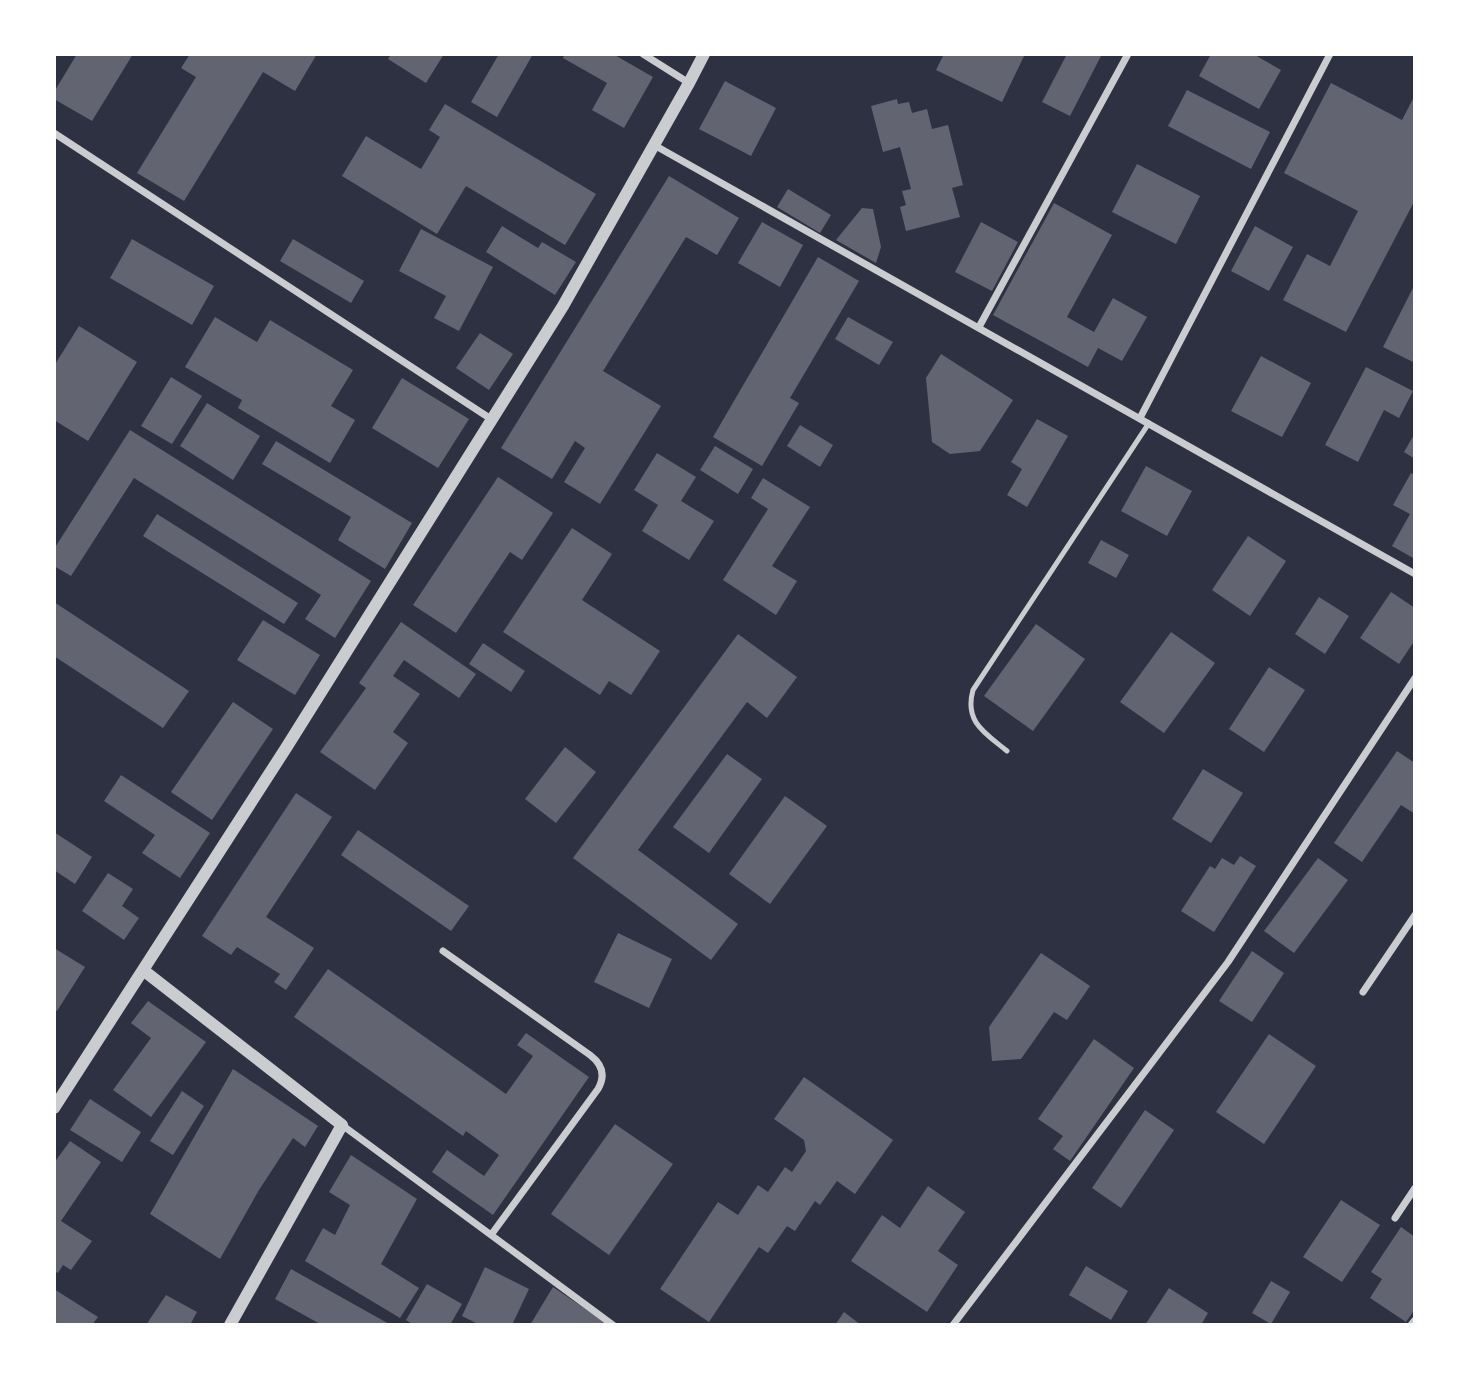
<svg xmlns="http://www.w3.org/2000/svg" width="1469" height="1379" font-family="'Playfair Display',serif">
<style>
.building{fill:#626471}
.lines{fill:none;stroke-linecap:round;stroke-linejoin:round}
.service{stroke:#caccd0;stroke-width:5}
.minor{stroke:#caccd0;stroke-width:7}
.tertiary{stroke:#caccd0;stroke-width:12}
</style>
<rect width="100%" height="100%" fill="#2d3142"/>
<path class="building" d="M77,54H133L92,121L54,99V92Z
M190,54H317L295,91L263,72L184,201L137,173L196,77L181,68Z
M391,54H444L426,83L388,59Z
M499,54H533L497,117L471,102Z
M565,54H613L653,77L624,128L592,110L607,83L563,58Z
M944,54H1025L1002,102L936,70Z
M1067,54H1102L1070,116L1042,102Z
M1211,54H1253L1281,70L1259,109L1199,76Z
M725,81L776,108L751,156L699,129Z
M1331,83L1402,120L1415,95V200L1346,332L1283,300L1307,254L1330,266L1358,211L1284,173Z
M1187,90L1270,132L1251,169L1168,126Z
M897,99L898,104L909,102L912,113L927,109L932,129L948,125L963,185L952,188L960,217L906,231L900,207L906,205L902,191L911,189L900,147L883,152L871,106Z
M445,104L596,194L565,245L466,186L437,234L342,176L366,136L421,169L440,137L429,130Z
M1137,164L1200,196L1176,244L1112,212Z
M669,176L739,218L717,255L686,237L603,371L661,406L600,504L564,482L585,448L575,441L552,479L501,448Z
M788,189L831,215L820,233L777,207Z
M1054,203L1112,235L1067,317L1094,332L1113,298L1147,317L1122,361L1098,348L1088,367L993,315Z
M862,208L873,209L881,247L876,263L836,240Z
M762,222L803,245L780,287L738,263Z
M981,222L1018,242L992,291L955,272Z
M502,226L538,248L542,242L576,262L555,295L486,252Z
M1255,226L1293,247L1269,291L1231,271Z
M421,229L493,267L459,331L434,318L446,296L399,271Z
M132,239L214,286L192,325L110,278Z
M293,239L364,281L351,303L280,261Z
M818,257L859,281L790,398L799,403L762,466L713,437Z
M1415,284V363L1383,347Z
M215,317L257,342L270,320L353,370L331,406L355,420L330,463L238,408L242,400L185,367Z
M848,317L893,342L879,365L835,339Z
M79,326L137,362L88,441L54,420V366Z
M480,333L513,354L489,390L456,368Z
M941,354L1013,400L980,451L950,454L932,442L926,378Z
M1261,356L1311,383L1282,437L1231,411Z
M1366,367L1413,391L1399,418L1384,410L1358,462L1325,445Z
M171,377L202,396L172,444L141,426Z
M402,378L469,419L438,468L372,428Z
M207,403L260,436L233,480L180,446Z
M1037,419L1068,436L1027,507L1007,495L1022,469L1011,462Z
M800,425L833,445L820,467L787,446Z
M130,430L371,581L335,638L305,619L321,595L134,478L71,576L54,566V549Z
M1415,433V459L1404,452Z
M276,441L412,523L385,569L338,540L351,517L262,464Z
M715,446L753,469L738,494L700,470Z
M657,453L696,477L681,501L714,521L689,560L642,531L658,505L634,490Z
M1146,466L1192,491L1167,536L1121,511Z
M1411,473L1415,475V559L1392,546L1410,514L1393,505Z
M498,477L553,513L522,560L510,552L456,633L413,605Z
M763,478L810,507L772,566L797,581L776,615L723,580L768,509L751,498Z
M157,514L298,603L284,624L143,536Z
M572,528L612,554L582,600L660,651L631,695L609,681L600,695L503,632Z
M1248,536L1286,561L1250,616L1212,590Z
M1101,540L1129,555L1116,578L1088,563Z
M1391,592L1415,608V640L1399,664L1360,638Z
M1319,597L1349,616L1325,654L1295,634Z
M54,602L189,691L163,728L54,656Z
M263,620L320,655L295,695L237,660Z
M401,622L476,674L459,698L404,660L393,676L420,694L393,732L408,743L375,790L320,752L366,688L359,683Z
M1036,624L1085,659L1033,731L984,696Z
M1171,632L1215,663L1164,733L1120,702Z
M738,634L797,677L767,718L747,702L638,850L738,924L711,960L573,858Z
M483,643L525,671L511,692L469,664Z
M1269,667L1305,690L1264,752L1229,729Z
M233,702L273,729L212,820L171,792Z
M565,747L596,772L556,823L525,799Z
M1397,751L1415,763V814L1401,805L1362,862L1334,843Z
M727,754L762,779L709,853L673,827Z
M1203,769L1243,793L1211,843L1172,819Z
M121,775L210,833L180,878L142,853L155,835L104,801Z
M296,793L332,817L266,917L314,948L286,990L274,982L280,974L237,947L231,955L202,936Z
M785,796L827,826L770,904L729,874Z
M358,830L469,906L451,931L341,855Z
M54,832L92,857L75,884L54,870Z
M1240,856L1256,866L1214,932L1181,911L1210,866L1215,869L1222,858L1234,865Z
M1318,858L1348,880L1294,953L1264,931Z
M108,873L133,889L122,906L139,918L124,940L82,911Z
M618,933L672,959L649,1008L594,982Z
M54,948L85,967L57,1011L54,1009Z
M1252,951L1284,973L1252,1022L1219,1001Z
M1041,953L1090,986L1067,1020L1054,1012L1021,1059L992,1061L989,1027Z
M328,969L506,1094L533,1056L517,1045L526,1033L589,1077L493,1215L432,1172L447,1150L484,1176L499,1155L466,1131L463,1136L294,1017Z
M148,1001L206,1042L151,1117L113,1090L151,1038L131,1023Z
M1269,1034L1316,1066L1264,1144L1216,1112Z
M1094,1039L1134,1068L1070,1161L1053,1149L1063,1136L1038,1119Z
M233,1069L318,1126L305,1147L293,1138L259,1190L220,1259L150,1214Z
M804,1077L893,1140L855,1194L837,1181L820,1205L815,1201L795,1231L787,1226L768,1253L759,1247L709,1322L660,1289L718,1202L738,1215L758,1185L768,1192L785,1167L792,1172L806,1151L804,1140L774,1119Z
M182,1091L204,1106L173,1155L150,1141Z
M90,1099L141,1132L122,1162L70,1130Z
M1145,1110L1174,1130L1121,1208L1092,1188Z
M615,1124L673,1164L609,1255L551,1214Z
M70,1141L101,1162L61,1221L92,1241L71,1270L63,1265L58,1273L54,1271V1163Z
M351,1155L417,1199L381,1264L419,1288L400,1318L305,1261L323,1228L335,1235L350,1205L329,1192Z
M928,1186L965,1212L938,1251L958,1265L927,1312L851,1261L882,1215L900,1228Z
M1341,1200L1380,1225L1342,1282L1303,1257Z
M1401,1227L1415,1237V1309L1406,1322L1370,1298L1382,1279L1371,1272Z
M1086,1266L1128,1291L1111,1320L1069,1295Z
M485,1267L529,1289L512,1325H480L462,1316Z
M291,1269L391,1325H322L275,1299Z
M1271,1281L1290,1292L1271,1324L1252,1313Z
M427,1284L462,1304L450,1325H414L406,1320Z
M553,1287L609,1325H530Z
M1169,1288L1208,1313L1201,1325H1145Z
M54,1289L98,1317L92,1325H54Z
M166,1295L197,1312L190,1325H146Z
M844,1312L861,1325H835Z"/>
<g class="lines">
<path class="service" d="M1007,751C985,733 964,722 973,690L1149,423"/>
<path class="minor" d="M643,54L689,83
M54,133L491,419
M654,145L1415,574
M979,327L1128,54
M1140,418L1330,54
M443,951L590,1055C602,1064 606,1075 598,1089L491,1235
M1363,992L1415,915
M342,1125L613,1325
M1395,1218L1415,1188
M953,1325L1228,962L1415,678
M1411,1325L1415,1320"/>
<path class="tertiary" d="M143,970L342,1125L230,1325
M54,1108L286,748L563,306L689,83L704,54"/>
</g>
<rect width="1469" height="1379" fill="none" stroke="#ffffff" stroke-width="112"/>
</svg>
